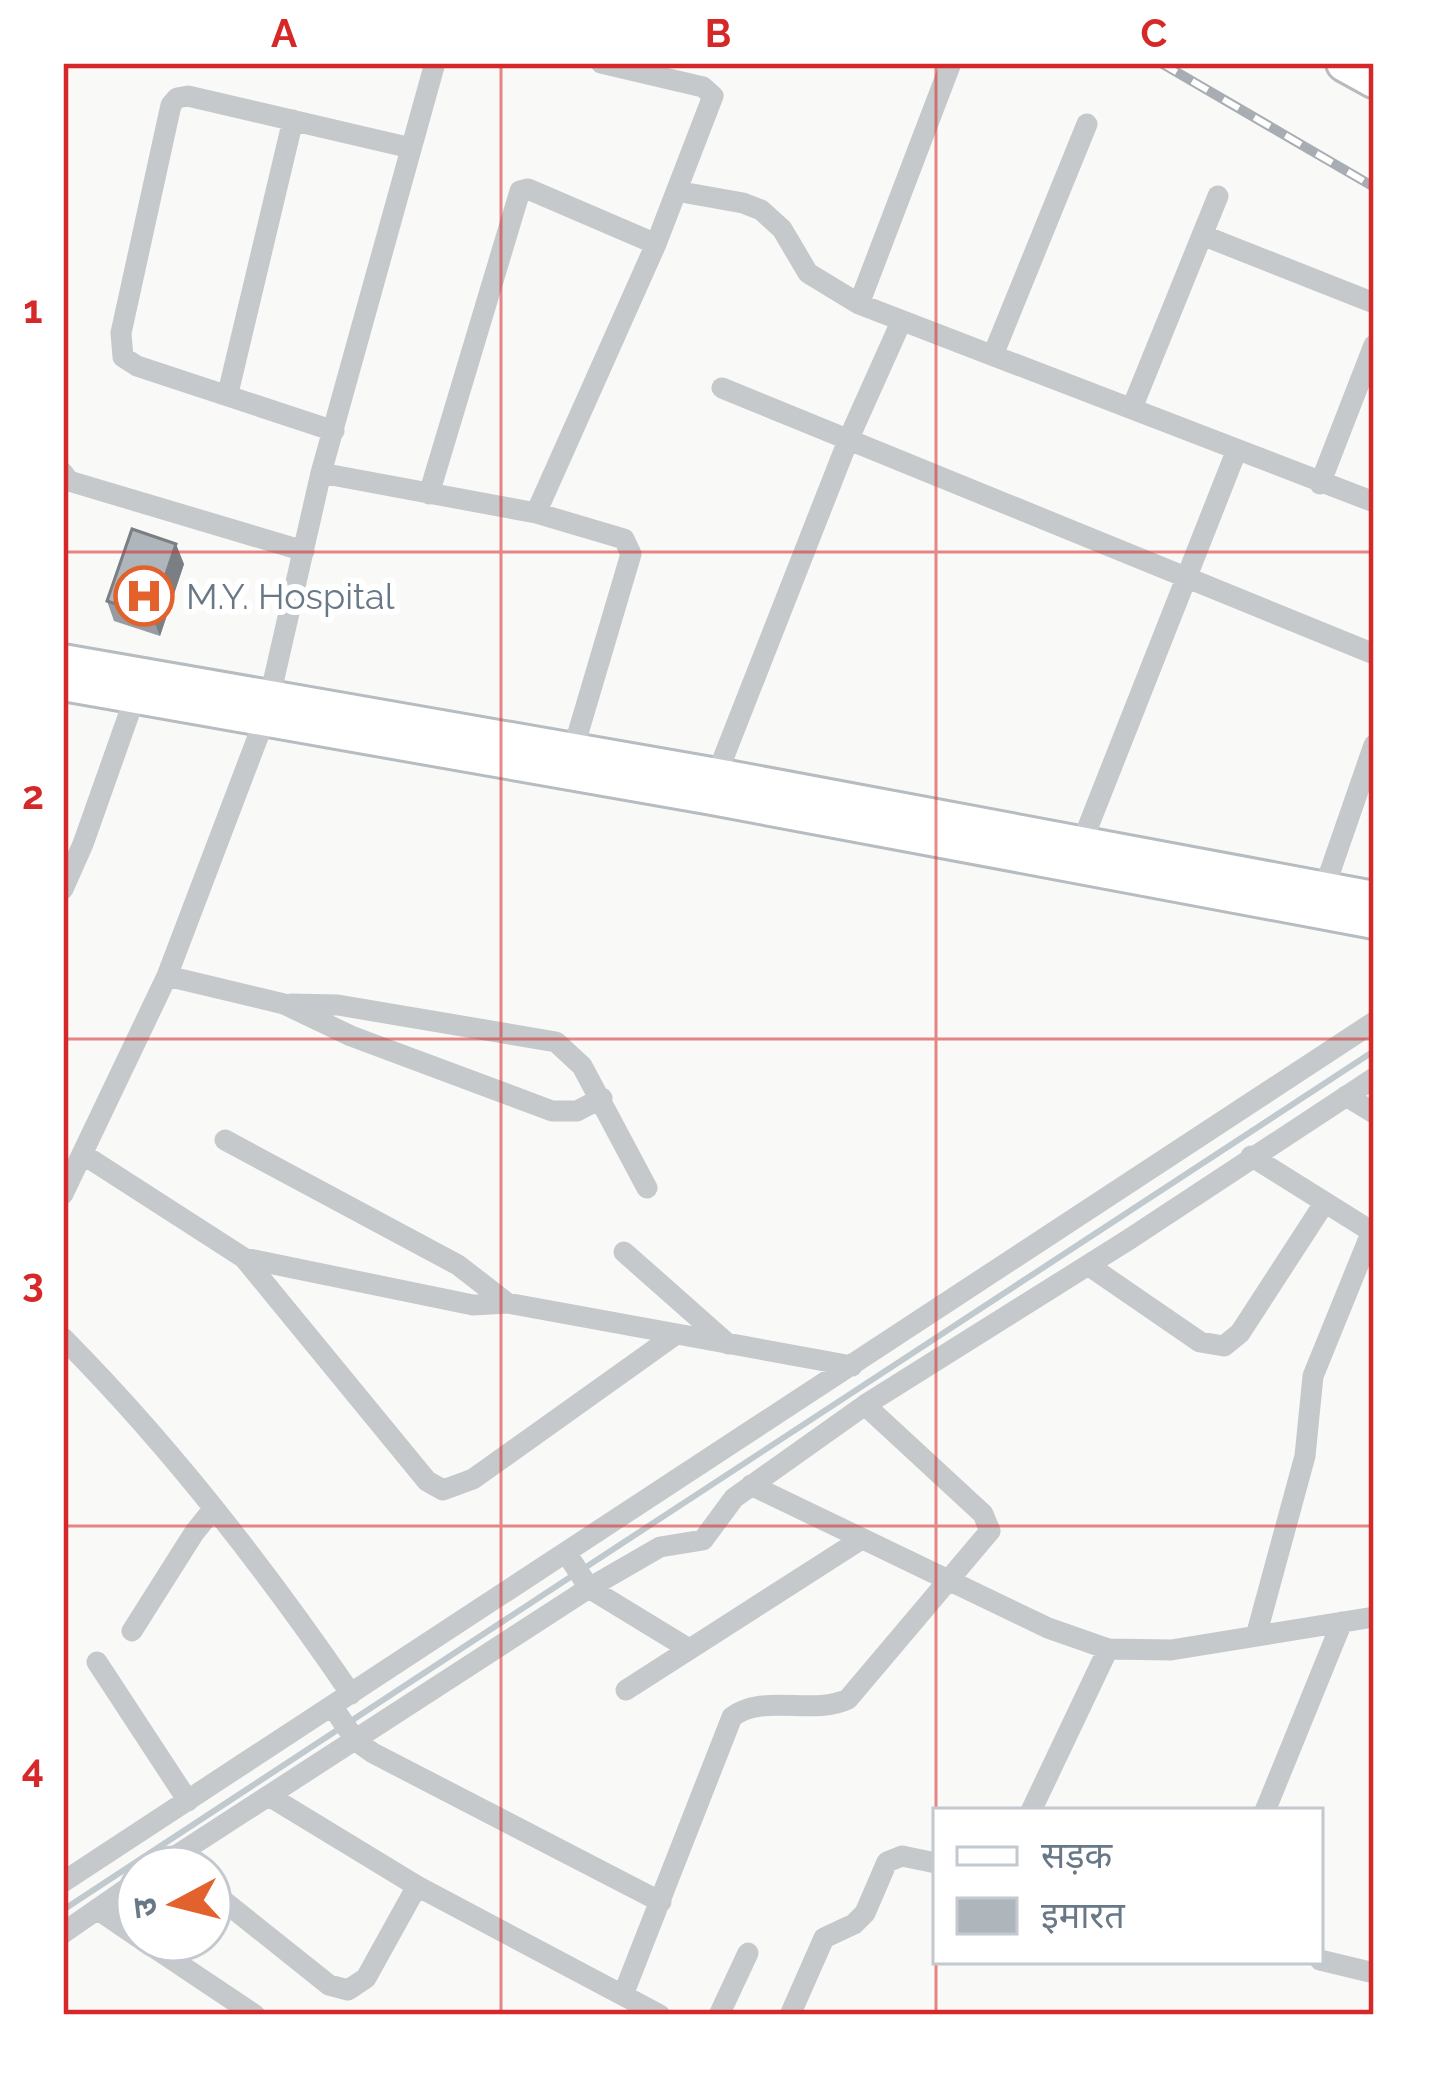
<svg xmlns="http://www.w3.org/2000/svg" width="1437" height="2078" font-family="Raleway,'Noto Sans Devanagari',sans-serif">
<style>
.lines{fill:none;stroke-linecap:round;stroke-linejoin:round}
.stream{stroke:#c0c9ce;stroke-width:6}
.secondary-casing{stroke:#b7bcc1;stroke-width:36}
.highway-casing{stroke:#b8bbbe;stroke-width:42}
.street{stroke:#c5c9cc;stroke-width:21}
.secondary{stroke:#fff;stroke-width:30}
.highway{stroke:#fff;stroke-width:36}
.rail-casing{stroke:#a7adb3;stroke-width:10}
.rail{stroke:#fff;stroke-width:6;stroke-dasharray:18;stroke-linecap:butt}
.wall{fill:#969ca1}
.shaded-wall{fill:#7a7f83}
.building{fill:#aeb5bb;stroke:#7a7f83;stroke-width:3}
.grid{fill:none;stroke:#d62828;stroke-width:3;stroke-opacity:0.55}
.labels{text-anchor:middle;stroke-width:12;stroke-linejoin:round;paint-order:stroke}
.poi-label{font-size:36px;fill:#687887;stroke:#fff;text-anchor:start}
.neatline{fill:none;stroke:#d62828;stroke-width:4.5}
.grid-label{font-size:39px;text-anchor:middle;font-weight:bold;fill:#d62828}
</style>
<rect width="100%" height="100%" fill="#f9f9f7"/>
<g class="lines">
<path class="stream" d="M583,1569L1374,1051
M63,1910L572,1576"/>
<defs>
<path id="secondary" d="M63,660L717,774L1374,897
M63,685L712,799L1374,923"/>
<path id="highway" d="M1345,63L1374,79"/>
</defs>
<use href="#secondary" class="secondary-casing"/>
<use href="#highway" class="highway-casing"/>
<path class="street" d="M676,191L743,203L761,210L782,229L808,273L859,304L1374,502
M1202,235L1374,303
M859,304L951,63
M993,355L1087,124
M722,388L1374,654
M228,393L293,120
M1132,408L1218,196
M334,431L137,366L123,357L121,333L171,105L177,98L188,96L411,148
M63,473L69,481L304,551
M321,473L536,513
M1320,484L1374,345
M429,494L520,191L528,189L656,244
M270,696L321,473L435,63
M573,750L631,554L624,539L536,513L656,244L713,96L703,87L601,63
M717,774L849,438L901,322
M1082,842L1236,452
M63,889L83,844L135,697
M1324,889L1374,745
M167,976L284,1004L351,1036L552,1111H577L602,1098
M291,1004L338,1005L556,1042L582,1066L647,1188
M1346,1096L1374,1113
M225,1140L458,1265L507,1303
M84,1155L244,1258L427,1481L443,1490L473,1479L675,1335
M1251,1156L1374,1233
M63,1194L167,976L264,721
M624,1252L728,1344
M244,1258L473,1305L507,1303L852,1366
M1088,1265L1200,1342L1224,1346L1240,1333L1325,1202
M63,1338C171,1447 265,1568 351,1694
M751,1485L1048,1628L1108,1649L1171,1650L1374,1617
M567,1554L589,1588L689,1649
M132,1631L194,1533L214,1508
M1256,1636L1305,1456L1313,1376L1372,1231
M97,1662L188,1801
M626,1690L860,1540
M332,1706L356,1741L373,1753L661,1902
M269,1796L417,1886L660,2015
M1031,1811L1108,1649
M1265,1811L1342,1622
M157,1868L589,1588L660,1547L703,1540L734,1498L865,1405L1128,1240L1374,1078
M63,1882L1374,1022
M210,1890L329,1985L348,1990L366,1978L417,1886
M97,1909L138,1937
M63,1933L138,1881
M143,1940L255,2015
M1320,1960L1374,1973
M623,1995L732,1717C763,1693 813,1716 848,1699L990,1531L983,1514L865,1405
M719,2015L748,1953
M790,2015L824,1938L854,1924L865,1913L887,1862L902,1856L936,1863"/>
<use href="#secondary" class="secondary"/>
<use href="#highway" class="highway"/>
<defs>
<path id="rail" d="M1161,63L1374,187"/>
</defs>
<use href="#rail" class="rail-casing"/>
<use href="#rail" class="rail"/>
</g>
<path class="wall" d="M184,564L160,636L114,621L107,601Z"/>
<path class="shaded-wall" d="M176,544L184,564L160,636L152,616Z"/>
<path class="building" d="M132,529L176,544L152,616L107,601Z"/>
<path class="grid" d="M501,63V2015M936,63V1811M63,552H1374M63,1039H1374M63,1526H1374M936,1811V1961M936,1961V2015"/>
<defs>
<symbol id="hospital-ring" viewBox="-11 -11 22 22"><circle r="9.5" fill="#fff" stroke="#e2612d" stroke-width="1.5"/><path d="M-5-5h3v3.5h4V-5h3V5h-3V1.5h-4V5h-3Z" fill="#e2612d"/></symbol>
</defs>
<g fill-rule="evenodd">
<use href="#hospital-ring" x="111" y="563" width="66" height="66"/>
</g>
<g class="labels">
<g class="poi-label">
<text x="186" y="609">M.Y. Hospital</text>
</g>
</g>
<rect width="1437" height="2078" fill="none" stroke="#ffffff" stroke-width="132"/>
<rect x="933" y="1808" width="390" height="156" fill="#ffffff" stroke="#c3c9cf" stroke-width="3"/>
<rect x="957" y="1847" width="60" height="18" fill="#ffffff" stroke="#c3c9cf" stroke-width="3"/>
<text x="1041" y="1868" font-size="36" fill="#687887">सड़क</text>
<rect x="957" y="1898" width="60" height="36" fill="#aeb5bb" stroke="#c3c9cf" stroke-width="3"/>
<text x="1041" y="1928" font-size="36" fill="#687887">इमारत</text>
<g transform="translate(174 1904) rotate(263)"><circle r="57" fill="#ffffff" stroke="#c3c9cf" stroke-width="3"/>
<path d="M0-9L21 45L0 30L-21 45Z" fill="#e2612d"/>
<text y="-18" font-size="33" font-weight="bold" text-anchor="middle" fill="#687887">उ</text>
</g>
<rect x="66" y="66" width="1305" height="1946" class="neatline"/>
<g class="grid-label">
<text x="284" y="47">A</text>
<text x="718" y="47">B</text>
<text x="1154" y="47">C</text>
<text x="33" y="323">1</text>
<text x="33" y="809">2</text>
<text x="33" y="1296">3</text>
<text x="33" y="1782">4</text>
</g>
</svg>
